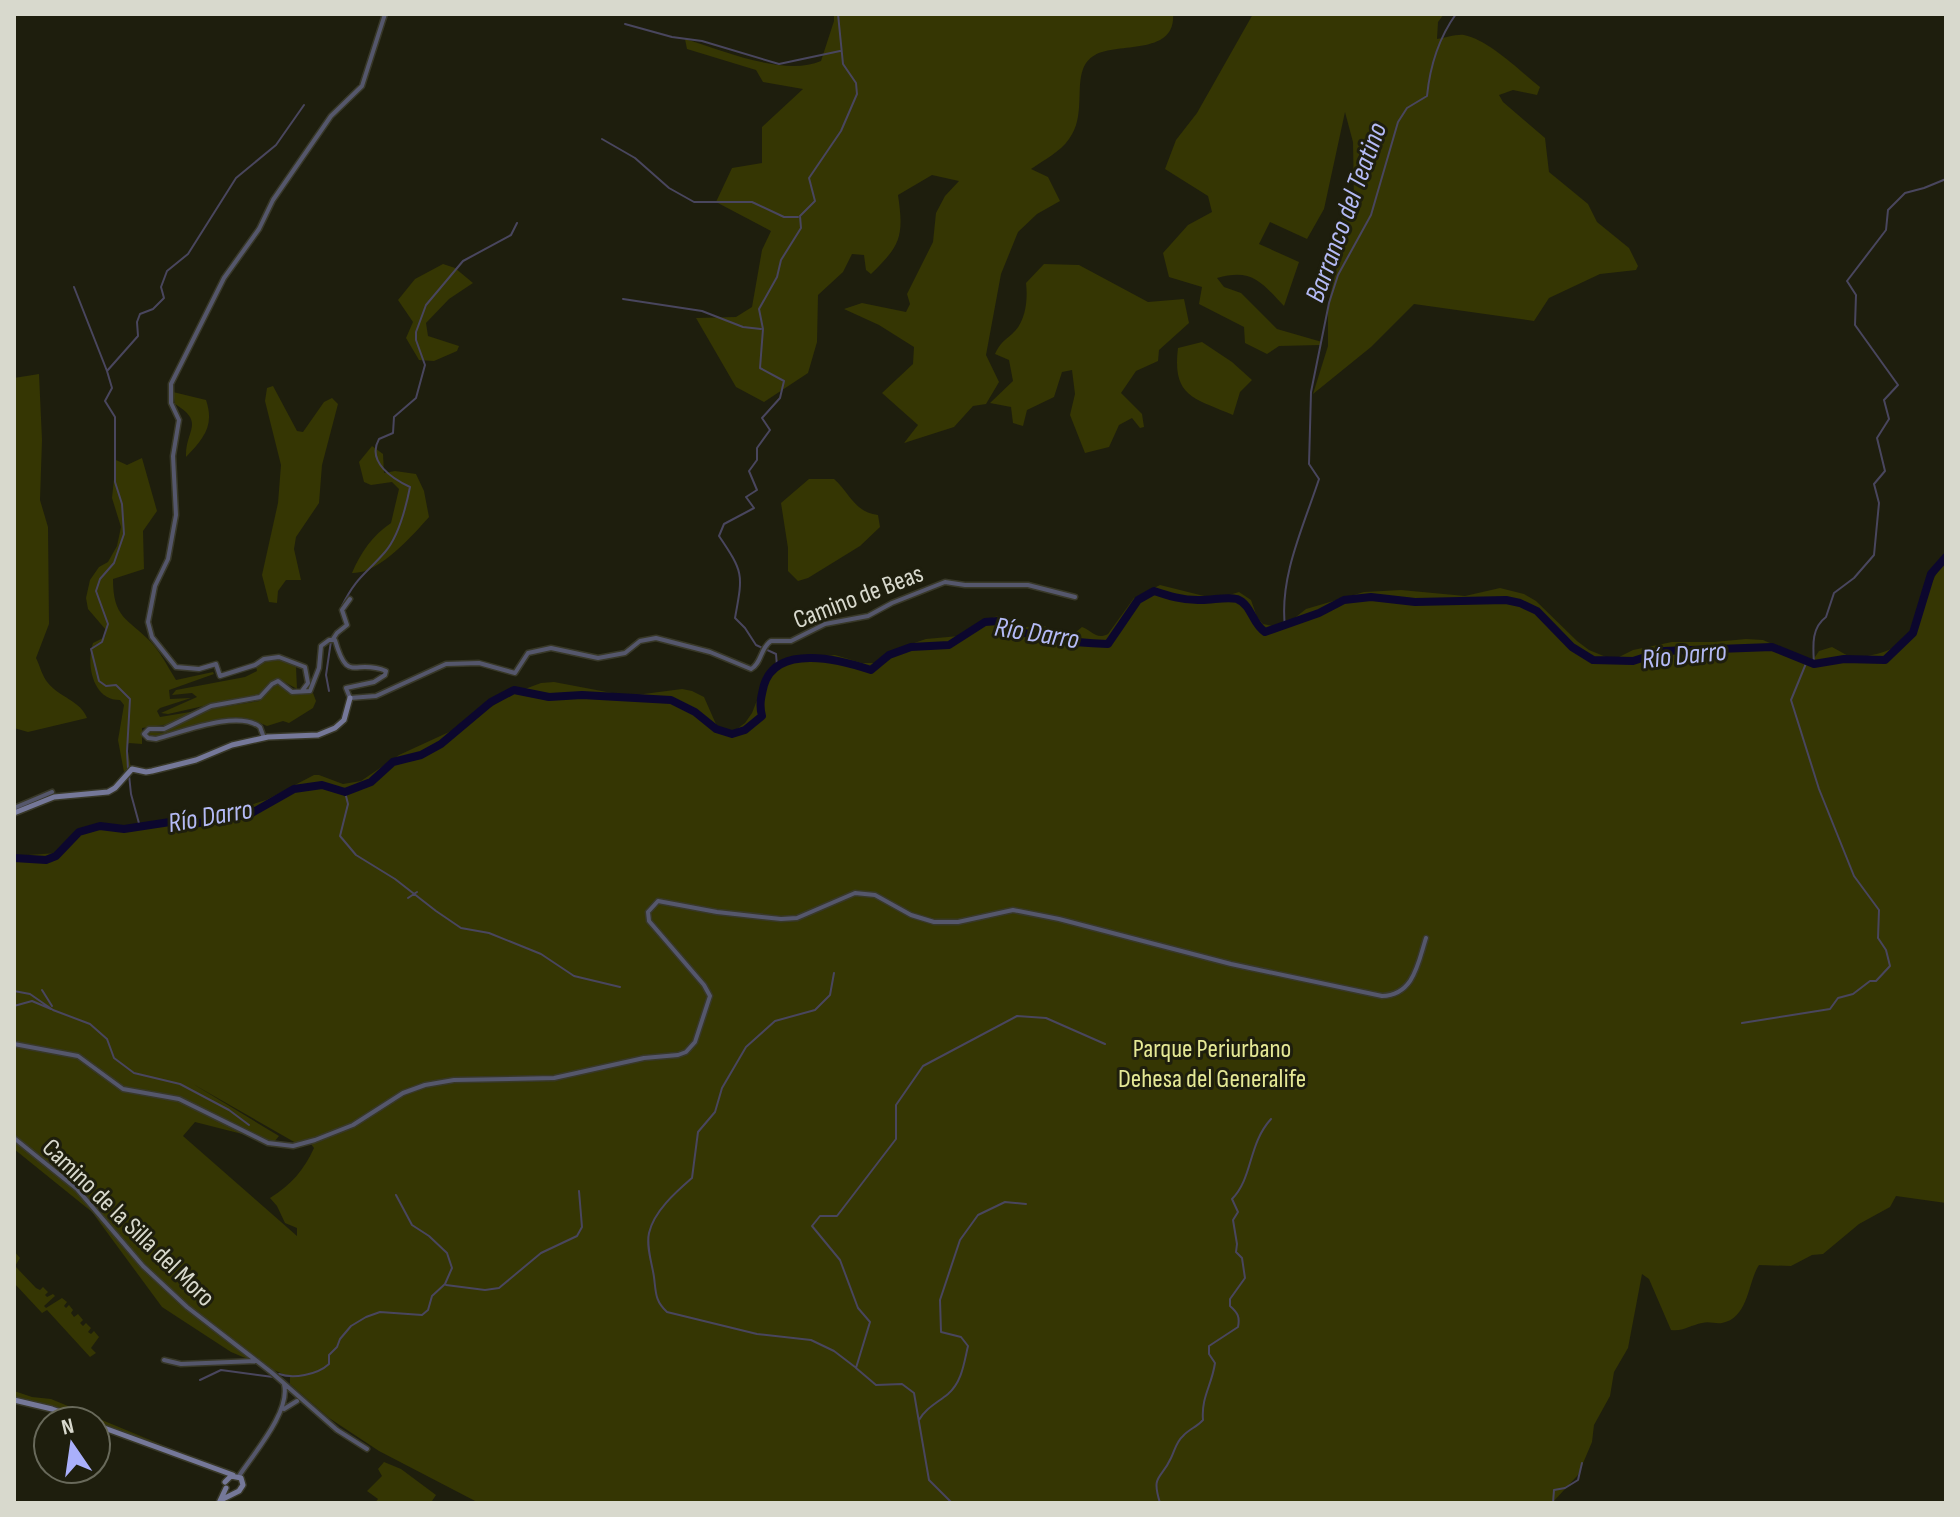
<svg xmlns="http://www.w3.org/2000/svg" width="1960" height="1517" font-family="'Sofia Sans Condensed',sans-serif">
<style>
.green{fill:#353603;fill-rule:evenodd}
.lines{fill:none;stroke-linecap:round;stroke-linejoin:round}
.stream{stroke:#49465e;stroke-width:2}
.river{stroke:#0c072e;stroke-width:8}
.street-casing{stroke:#383828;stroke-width:7}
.secondary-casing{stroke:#383828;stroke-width:8}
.street{stroke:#55576c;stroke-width:4}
.secondary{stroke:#757899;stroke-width:5}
.labels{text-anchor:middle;stroke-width:6;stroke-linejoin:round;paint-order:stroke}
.street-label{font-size:26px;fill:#d8d9cd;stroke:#1e1e0d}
.park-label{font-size:26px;fill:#e5e895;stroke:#1e1e0d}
.water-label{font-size:28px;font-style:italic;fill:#b4baf5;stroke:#1e1e0d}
</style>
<rect width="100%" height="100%" fill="#1e1e0d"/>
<path class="green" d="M834,14H1173C1176,56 1119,42 1095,55C1068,70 1090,112 1069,139C1060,152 1044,160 1031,169L1048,177L1060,201L1037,214L1018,232L1001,274L986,355L999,382L986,404L973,406L954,427L904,443L918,425L882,393L913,364L914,347L879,325L844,309L862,303L906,312L910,304L907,294L933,242L936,213L945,196L959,181L932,175L898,195C904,236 901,245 871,274L866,270L864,255L852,254L843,272L818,295L817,342L808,373L764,402L736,387L696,318L736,317L752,307L762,250L771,231L716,202L732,168L762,163V127L803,89L763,82L756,70L687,49L685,39C722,50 784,77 821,61L834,21Z
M1253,14H1444L1438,22L1437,39C1445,38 1456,34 1464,35C1489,40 1520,71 1540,87L1537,95L1513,90L1499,95L1503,102L1545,138L1549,172L1588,204L1597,222L1629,248L1638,266L1636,270L1600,274L1549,298L1534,321L1414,304L1371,347L1313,394L1328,346V304L1337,267L1342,216L1358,214L1360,209L1354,201L1353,142L1345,112L1324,209L1307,239L1270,222L1259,244L1299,262L1284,306C1261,282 1252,268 1217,278L1224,287L1241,293L1277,329L1322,342L1320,345L1279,346L1267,354L1245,343L1244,327L1199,304L1202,287L1169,277L1163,253L1188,225L1212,212L1208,196L1165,169L1176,140L1197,113Z
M443,264L455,268L473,283L449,299L426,323L428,336L459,346L457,351L434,361L419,360L406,338L413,322L398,300L415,279Z
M1044,264L1079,265L1148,302L1184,299L1189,323L1159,350L1158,361L1136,371L1121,393L1142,414L1144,427L1140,428L1132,418L1119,425L1109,447L1085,453L1070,415L1075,394L1072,370L1062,372L1054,397L1027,410L1023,426L1013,423L1011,407L990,403L1013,381L1009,360L995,354C1000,343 1004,341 1012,334C1026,322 1028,299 1026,283Z
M1202,342L1232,362L1252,380L1240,392L1233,415C1194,398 1172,397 1178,348Z
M39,374L42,440L40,500L48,527L49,624L36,658C40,666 42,676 48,683C59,697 81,701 87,718L28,732L14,728V378Z
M273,386L297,431L303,432L324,402L332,398L338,404L322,465L319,503L296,537L294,549L301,580H286L278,591L277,603L269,602L262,575L278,503L281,465L265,401L267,388Z
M173,392L206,400C215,426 203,439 186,457C185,430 206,423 175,404Z
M372,446L383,454L384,473L395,471L416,474L424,491L429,517C412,536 379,574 352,573C361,552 372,536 391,523L399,489L392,482L371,485L364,482L359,462Z
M142,458L157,511L143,531L144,569L113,579C113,618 127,618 151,642C161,653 168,667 176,680L213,672L214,674L169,690L170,699L191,698L160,708L157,711L160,717L196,711L170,724L142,728V744L129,743L127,746L131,768L124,772L118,740L124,705L120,700C92,700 86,663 93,643L105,637L106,630L88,609L86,598L90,580L99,567L108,562L117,546L121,527L112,498L116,460L127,465Z
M809,479H834C850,493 854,512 878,515L880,527L860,546L808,578L798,581L788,571V548L781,503Z
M1946,559V1203L1896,1196L1890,1207L1859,1224L1823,1254L1812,1255L1791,1266L1759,1265C1748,1281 1749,1318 1722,1323C1715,1324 1709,1321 1702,1323C1691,1325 1682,1332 1671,1330L1649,1279L1642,1274L1628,1348L1614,1372L1610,1396L1594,1425L1592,1442L1578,1475L1552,1503H479L379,1451L329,1418L290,1384V1377L231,1352L162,1307L92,1212L14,1149V856L57,853L80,833L96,828L207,819L266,800L314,775H319L343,784L361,781L399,755L449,732L514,693L541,683L554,682L628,696L682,689L692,691L704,697L719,731L730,734L745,723L752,713L767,675L775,666L795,658L835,655L862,663H885L908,645L926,639L959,636L994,617L1001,616L1026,627L1045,626L1056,634L1070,637L1082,627C1093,631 1096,640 1108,634L1134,598L1160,585L1216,599L1239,592L1251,600L1257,617L1263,624L1278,627L1287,624L1306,609L1364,592L1401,590L1465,596L1500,588L1524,594L1536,601L1577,641L1589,650L1606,657L1617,658L1633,650L1672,642H1714L1746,639L1763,640L1806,659L1813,660L1819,651L1832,647L1852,658C1933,651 1909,608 1946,559ZM193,1084L296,1143L311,1144L314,1148C304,1170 291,1185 270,1198L277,1206L285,1223L297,1228V1236L183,1136L195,1122L274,1142L279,1136Z
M272,659H279L296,667L297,689L279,679L274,680L260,694L251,698L235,699L168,714L161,713L197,697L192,693L172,695L176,690L245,677L257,671L256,666Z
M277,684L295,695L313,693L316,701L313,708L289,723L283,721L267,726C232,709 192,726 157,736L148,735L151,732L162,733L210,709L259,701Z
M14,1251L20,1258L15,1266L36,1288L40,1290L43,1287L48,1292L45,1295L47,1297L53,1294L55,1296L44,1306L46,1308L62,1298L67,1302L64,1306L66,1308L69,1305L73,1310L71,1313L74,1317L78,1314L83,1320L80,1323L83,1326L86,1323L91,1328L88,1332L91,1334L94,1331L99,1337L91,1348L96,1353L90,1357L47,1310L42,1313L14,1283Z
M14,1391L32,1397L51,1399L172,1449L171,1451L96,1421L14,1398Z
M384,1462L401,1469L436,1495L432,1501L434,1503H375L378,1499L367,1491L382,1476L378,1469Z"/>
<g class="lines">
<path class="stream" d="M625,24L672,37L702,41L779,64L840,51
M602,139L635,158L669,188L694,202H752L784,217H798
M74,287L107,371
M623,299L702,311L743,327L761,329
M342,606C356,577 366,574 385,552C399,536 406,507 410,487C393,479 366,462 379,439L393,433L394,417L416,398L425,365L416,340V332L426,305L463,261L511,235L517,223
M1285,626C1279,577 1304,525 1319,479L1309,464L1311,392L1329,303L1338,275L1371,215L1398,122L1407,108L1427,96C1430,66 1438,39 1456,14
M1814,664C1813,646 1811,628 1826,617L1834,593L1854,578L1874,555L1879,503L1874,484L1885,471L1877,438L1889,419L1884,400L1898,385L1855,325L1856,295L1847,281L1886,230L1888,210L1905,193L1924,188L1946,179
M777,666L776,654L756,645L745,628L735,618C743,574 744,573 719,536L724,524L754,508L746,497L757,490L749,471L757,460V448L770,430L762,418L780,398L784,381L760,368L763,329L759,309L777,277L781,260L801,228L800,216L815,201L809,178L841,131L857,94L856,83L843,64L838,14
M329,691L326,675L331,641
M128,769L127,751L130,699L116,685L106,686L99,681L91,649L102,642L108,624L96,591L100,579L114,563L124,534L122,504L115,482V417L105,401L112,388L107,371L138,336L137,322L140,314L153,309L164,298L161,287L167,271L188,254L236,178L276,145L304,105
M129,775L131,794L140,827
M345,792L348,804L340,836L356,855L395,879L436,911L461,928L489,933L541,954L574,976L620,987
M408,898L417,892
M834,973L830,995L815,1010L775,1021L746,1047L722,1088L715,1112L698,1132L692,1178C676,1192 654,1211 649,1233C646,1247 652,1263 654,1277C656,1293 655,1301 667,1312L757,1334L811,1340L834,1351L855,1367
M42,990L52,1006
M14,991L30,994L53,1010L90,1024L107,1039L114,1058L134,1073L180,1084L229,1110L249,1125
M14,1006L32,1001L51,1009
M1742,1023L1830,1009L1838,998L1853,994L1870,981H1876L1890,966L1886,950L1878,938L1879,910L1854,876L1819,789L1791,700L1807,661
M446,1285L485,1290L499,1288L541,1253L577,1236L582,1227L579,1191
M279,1374C293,1379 317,1375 329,1364V1355L337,1347L340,1339L351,1326L366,1317L380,1312L422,1315L428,1310L432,1296L445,1284L452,1268L447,1253L429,1236L412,1225L396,1195
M200,1380L221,1370L273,1377
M919,1420C926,1408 937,1403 948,1394C962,1382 964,1363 968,1346L961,1337L941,1332L940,1300L960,1240L978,1215L1005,1202L1026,1204
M952,1503L929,1480L914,1393L902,1384L876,1385L856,1368L870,1322L858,1308L840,1260L812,1226L820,1216H837L896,1139V1105L923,1066L1017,1016L1046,1018L1105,1044
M1160,1503C1151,1474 1161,1480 1171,1458C1175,1450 1176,1442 1183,1436C1189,1429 1197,1427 1203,1420C1201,1397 1212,1385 1215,1363L1209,1354V1346L1238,1327C1240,1317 1238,1313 1230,1306V1299L1245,1278L1242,1258L1236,1252L1237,1244L1233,1220L1238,1212L1232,1199C1253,1178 1248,1144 1271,1119
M1553,1503L1554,1490L1565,1488L1578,1480L1582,1463"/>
<path class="river" d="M14,858L46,860L56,856L79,832L100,826L124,829L170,822L193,824L250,814L294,789L322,785L345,792L371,782L393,762L421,755L441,744L491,702L514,690L549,697L582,695L671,700L695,712L716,729L732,734L745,730L762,716C759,705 761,697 764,685C777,643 841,660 871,670L889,655L911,647L949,645L985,622L998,621C1020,638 1079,643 1108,644L1138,600L1154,591C1169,596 1182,600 1198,600C1210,601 1226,596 1237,599C1252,605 1252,624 1265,632L1319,613L1344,600L1371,597L1415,602L1506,600L1520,603L1537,611L1572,647L1593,660L1633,661L1664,651L1772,647L1814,664L1844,659L1885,660L1913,633L1931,574L1946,557"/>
<defs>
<path id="street" d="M333,639L337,633L347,625L342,610L350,599
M302,691L308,683L305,667L279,657L264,659L255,665L220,676L216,664L199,669L176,667L152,637L148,622L155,586L168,559L176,515L173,456L179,420L171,403V384L224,278L259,229L273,200L331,116L362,86L385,14
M264,738L260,727C238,709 180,733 156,739L148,738L144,734L149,729H164L211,706L260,697L272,684L278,681L292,692L310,691L319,668L321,646L329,640H335C348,685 354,658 386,671L385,675L374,682L346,688L350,698L376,696L446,664L479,663L515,673L528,653L551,648L598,658L625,653L640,641L656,638L710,652L751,669C762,663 760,648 771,641H791L825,624L868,616L892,603L945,582L965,585H1028L1075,597
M14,808L52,792
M14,1044L78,1056L123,1089L179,1099L268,1143L293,1146L315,1140L353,1125L403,1093L425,1085L454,1080L554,1078L644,1058L678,1055L686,1052L695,1042L710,996L704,985L649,921L648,912L658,901L717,912L781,919L797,918L855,893L875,895L911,915L934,922H958L1013,910L1059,919L1231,964L1382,996C1414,995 1418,963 1426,938
M14,1138L77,1189L143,1266L187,1307L271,1372L337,1430L367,1449
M164,1360L181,1364L257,1361
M284,1409L297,1401
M239,1476C254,1453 291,1411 284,1384"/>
<path id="secondary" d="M14,813L54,797L108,792L115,788L132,769L146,772L152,771L196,760L232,745L268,737L318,735L335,728L344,720L350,698
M14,1400L52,1409L86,1421
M96,1425L233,1475
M221,1500L239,1491L243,1485L241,1478L231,1476L225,1482
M219,1503L226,1488"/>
</defs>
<use href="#street" class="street-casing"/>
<use href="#secondary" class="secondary-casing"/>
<use href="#street" class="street"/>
<use href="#secondary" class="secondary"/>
</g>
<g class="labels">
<g class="street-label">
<text transform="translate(858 596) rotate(-21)" y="9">Camino de Beas</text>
<text transform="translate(129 1222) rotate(44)" y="9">Camino de la Silla del Moro</text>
</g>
<g class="park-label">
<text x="1212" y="1057">Parque Periurbano<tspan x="1212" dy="30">Dehesa del Generalife</tspan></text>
</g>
<g class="water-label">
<text transform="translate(1345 212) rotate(-70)" y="10">Barranco del Teatino</text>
<text transform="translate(1037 632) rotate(9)" y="10">Río Darro</text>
<text transform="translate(1684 654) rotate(-6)" y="10">Río Darro</text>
<text transform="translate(210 815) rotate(-10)" y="10">Río Darro</text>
</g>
</g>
<rect width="1960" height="1517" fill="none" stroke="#d8d9cd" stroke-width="32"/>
<g transform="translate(72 1445) rotate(347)"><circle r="38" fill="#1e1e0d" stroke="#68695a" stroke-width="2"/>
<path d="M0-6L14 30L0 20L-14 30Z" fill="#aab0fb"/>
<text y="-12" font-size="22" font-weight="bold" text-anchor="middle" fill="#d8d9cd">N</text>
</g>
</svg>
